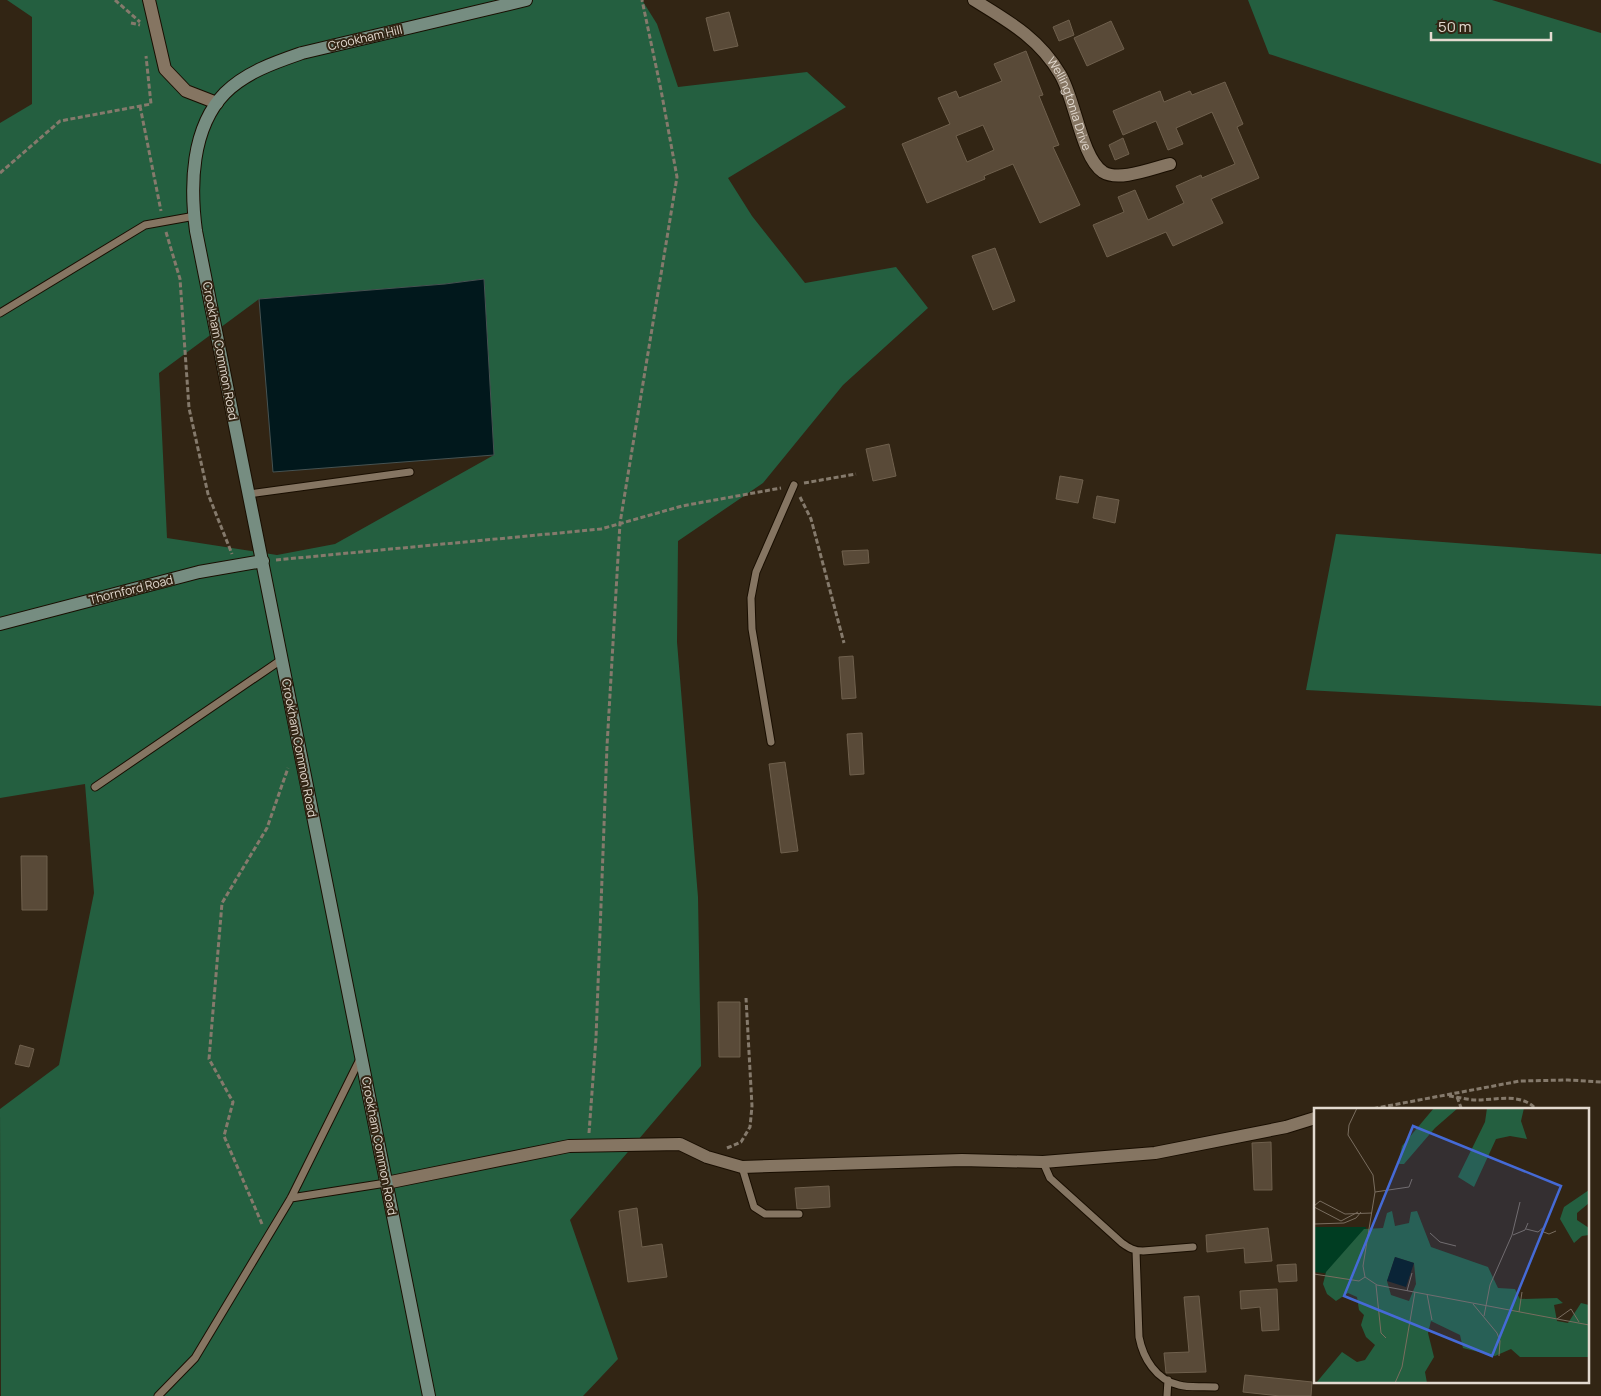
<svg xmlns="http://www.w3.org/2000/svg" width="1601" height="1396" font-family="Manrope,sans-serif">
<style>
.forest{fill:#245f40;fill-rule:evenodd}
.water{fill:#01181c;stroke:#455252}
.building{fill:#594a38;stroke:#6f604d;fill-rule:evenodd}
.lines{fill:none;stroke-linecap:round;stroke-linejoin:round}
.lane-casing{stroke:#190e01;stroke-width:9}
.street-casing{stroke:#190e01;stroke-width:14}
.secondary-casing{stroke:#190e01;stroke-width:14}
.path{stroke:#857a6c;stroke-width:3;stroke-dasharray:5 2.5;stroke-linecap:butt}
.lane{stroke:#857562;stroke-width:7}
.street{stroke:#857562;stroke-width:12}
.secondary{stroke:#768d81;stroke-width:12}
.labels{text-anchor:middle;stroke-width:4;stroke-linejoin:round;paint-order:stroke}
.street-label{font-size:12px;fill:#e3dad0;stroke:#322514}
.inset-road{fill:none;stroke:#796d5f;stroke-width:1}
.view{fill:#456ad6;fill-opacity:0.15;stroke:#456ad6;stroke-width:2.5}
.inset-edge{fill:none;stroke:#e3dad0;stroke-width:2.5}
</style>
<rect width="100%" height="100%" fill="#322514"/>
<path class="forest" d="M7,0H642L657,24L678,87L807,72L846,107L728,178L752,216L805,283L896,267L928,308L843,385L763,483L678,541L677,642L698,897L701,1066L570,1220L618,1359L583,1396H1L0,1109L59,1065L94,893L85,784L0,798V123L32,104V17ZM484,279L494,455L335,544L277,555L167,538L159,373L259,299L445,284Z
M1248,0H1492L1601,33V164L1269,54Z
M1336,534L1601,554V706L1306,690Z"/>
<path class="water" d="M484,279L494,455L273,472L259,299L445,284Z"/>
<path class="building" d="M729,12L738,46L714,51L706,18Z
M1069,20L1074,35L1059,41L1053,27Z
M1111,21L1124,49L1087,66L1074,38Z
M1026,51L1043,95L1039,96L1059,145L1053,147L1080,205L1040,223L1013,164L984,176L985,179L927,203L902,144L950,124L938,98L956,91L959,98L1002,81L994,64ZM983,125L994,150L967,162L956,136Z
M1225,82L1243,124L1237,127L1259,178L1211,199L1223,223L1173,246L1166,232L1107,257L1093,225L1124,212L1118,197L1135,190L1148,220L1184,203L1176,186L1201,175L1202,178L1235,164L1212,112L1176,128L1183,144L1168,150L1156,121L1123,135L1113,111L1160,91L1164,102L1190,91L1192,95Z
M1123,138L1129,154L1115,160L1109,145Z
M995,248L1015,301L993,310L972,256Z
M889,444L896,476L873,481L866,449Z
M1060,476L1083,480L1078,503L1056,499Z
M1097,496L1119,500L1115,523L1093,518Z
M868,550L869,563L844,565L842,551Z
M853,656L856,698L842,699L839,657Z
M862,733L864,774L850,775L847,734Z
M785,762L798,851L781,853L769,764Z
M21,856H47V910H22Z
M718,1002H740V1057H719Z
M20,1045L34,1049L29,1067L15,1064Z
M1271,1142L1272,1190H1254L1252,1143Z
M829,1186L830,1207L797,1209L795,1188Z
M637,1208L642,1247L662,1244L667,1277L628,1282L619,1211Z
M1268,1228L1272,1261L1245,1263L1244,1248L1207,1252L1206,1235Z
M1296,1264L1297,1281L1279,1282L1277,1265Z
M1277,1289L1279,1330L1262,1331L1260,1307L1241,1309L1240,1291Z
M1199,1296L1206,1372L1166,1373L1164,1353L1189,1352L1184,1297Z
M1245,1375L1312,1382L1311,1396H1280L1243,1392Z"/>
<g class="lines">
<defs>
<path id="lane" d="M0,313L145,225L195,216
M249,494L410,472
M771,742L752,629L751,598L756,572L794,485
M95,787L281,660
M1043,1162L1050,1178L1122,1243C1129,1248 1134,1251 1143,1251L1193,1247
M742,1167L754,1207L765,1214H799
M291,1198L386,1183
M1136,1251L1139,1337C1143,1358 1156,1380 1179,1385C1190,1388 1203,1386 1215,1387
M158,1396L195,1358L291,1198L360,1059
M1167,1396L1168,1380"/>
<g id="street">
<path d="M149,0L165,69L186,91L217,103"/>
<path id="s1" d="M974,0C1008,21 1039,38 1060,74C1075,98 1081,157 1103,172C1119,182 1153,168 1170,164"/>
<path d="M386,1183L569,1146L680,1144L707,1157L742,1167L962,1160L1043,1162L1155,1153L1286,1127L1315,1118"/>
</g>
<path id="secondary" d="M0,624L199,572L263,561
M429,1396L196,231C190,186 191,128 225,93C246,72 276,62 302,53L526,0"/>
</defs>
<use href="#lane" class="lane-casing"/>
<use href="#street" class="street-casing"/>
<use href="#secondary" class="secondary-casing"/>
<path class="path" d="M115,0L140,22
M131,23L140,25
M140,106L161,211
M0,173L60,121L151,104L146,56
M166,232L180,279L189,408L208,494L232,554
M804,483L856,474
M800,497L811,519L844,643
M276,560L601,529L682,506L781,488
M1449,1096C1458,1097 1468,1100 1477,1100C1497,1100 1521,1092 1537,1110
M1457,1097L1462,1110
M1366,1110L1520,1081L1568,1080L1601,1082
M589,1133L596,1038L607,746L620,523L677,177L661,90L642,0
M727,1148L741,1142L750,1127L752,1106L746,998
M262,1224L224,1136L233,1102L209,1059L222,903L267,828L288,768"/>
<use href="#lane" class="lane"/>
<use href="#street" class="street"/>
<use href="#secondary" class="secondary"/>
</g>
<g class="labels">
<g class="street-label">
<text transform="translate(365 38) rotate(-13)" y="4">Crookham Hill</text>
<text dy="4" stroke="none"><textPath href="#s1" startOffset="146">Wellingtonia Drive</textPath></text>
<text transform="translate(220 351) rotate(79)" y="4">Crookham Common Road</text>
<text transform="translate(131 590) rotate(-14)" y="4">Thornford Road</text>
<text transform="translate(299 748) rotate(79)" y="4">Crookham Common Road</text>
<text transform="translate(379 1146) rotate(79)" y="4">Crookham Common Road</text>
</g>
</g>
<g transform="translate(1314 1108)">
<rect width="275" height="275" fill="#322514"/>
<path d="M0,119H52L44,169L0,164Z" fill="#003d22"/>
<path d="M120,0H144L121,20L90,56H84L88,38ZM173,0H210L207,13L213,31L196,28L182,31L160,79L144,69L171,14ZM275,82V95L263,105V112L275,120V127L268,128L260,135L246,111L250,99ZM78,103L81,118L95,115L97,104L103,103L117,139L174,159L184,180L201,181L206,191L243,190L249,195L240,197L243,213L254,215L267,195L275,197V249H206L197,241L181,248L149,240L146,227L117,213L114,225L120,249L111,264L113,275H2L28,244L43,254L51,252L61,237L52,229L47,217L50,207L45,202L43,189L34,185L22,193L13,186L9,176L12,164L50,121L69,120L73,105ZM81,149L100,155L102,176L95,193L77,187L73,173Z" fill="#245f40" fill-rule="evenodd"/>
<path d="M81,149L100,155L92,179L73,173Z" fill="#01181c"/>
<path class="inset-road" d="M43,0L35,17L34,27L59,67L61,84L49,158L51,169M61,84L95,79L98,71M0,98L6,93L31,106L58,105M0,99L27,113L44,104M0,116L30,115L42,110L47,104M212,121L224,124L230,119M227,123L235,126L242,123M116,125L126,134L142,138M199,127L211,122L214,115M0,166L45,173L51,169M51,169L63,177L275,217M62,177L67,225L72,230M93,183L98,165M113,186L118,212M159,196L183,225L186,233L185,248M205,204L208,184M170,208L176,177L198,127L206,94M243,211L257,201L265,214M81,275L88,259L101,184"/>
<path class="view" d="M99,18L247,78L178,248L30,188Z"/>
<rect width="275" height="275" class="inset-edge"/>
</g>
<path d="M1431 32v8h120v-8" fill="none" stroke="#e3dad0" stroke-width="2.5"/>
<text x="1438" y="32" font-size="15" fill="#e3dad0" stroke="#322514" stroke-width="4" paint-order="stroke">50 m</text>
</svg>
